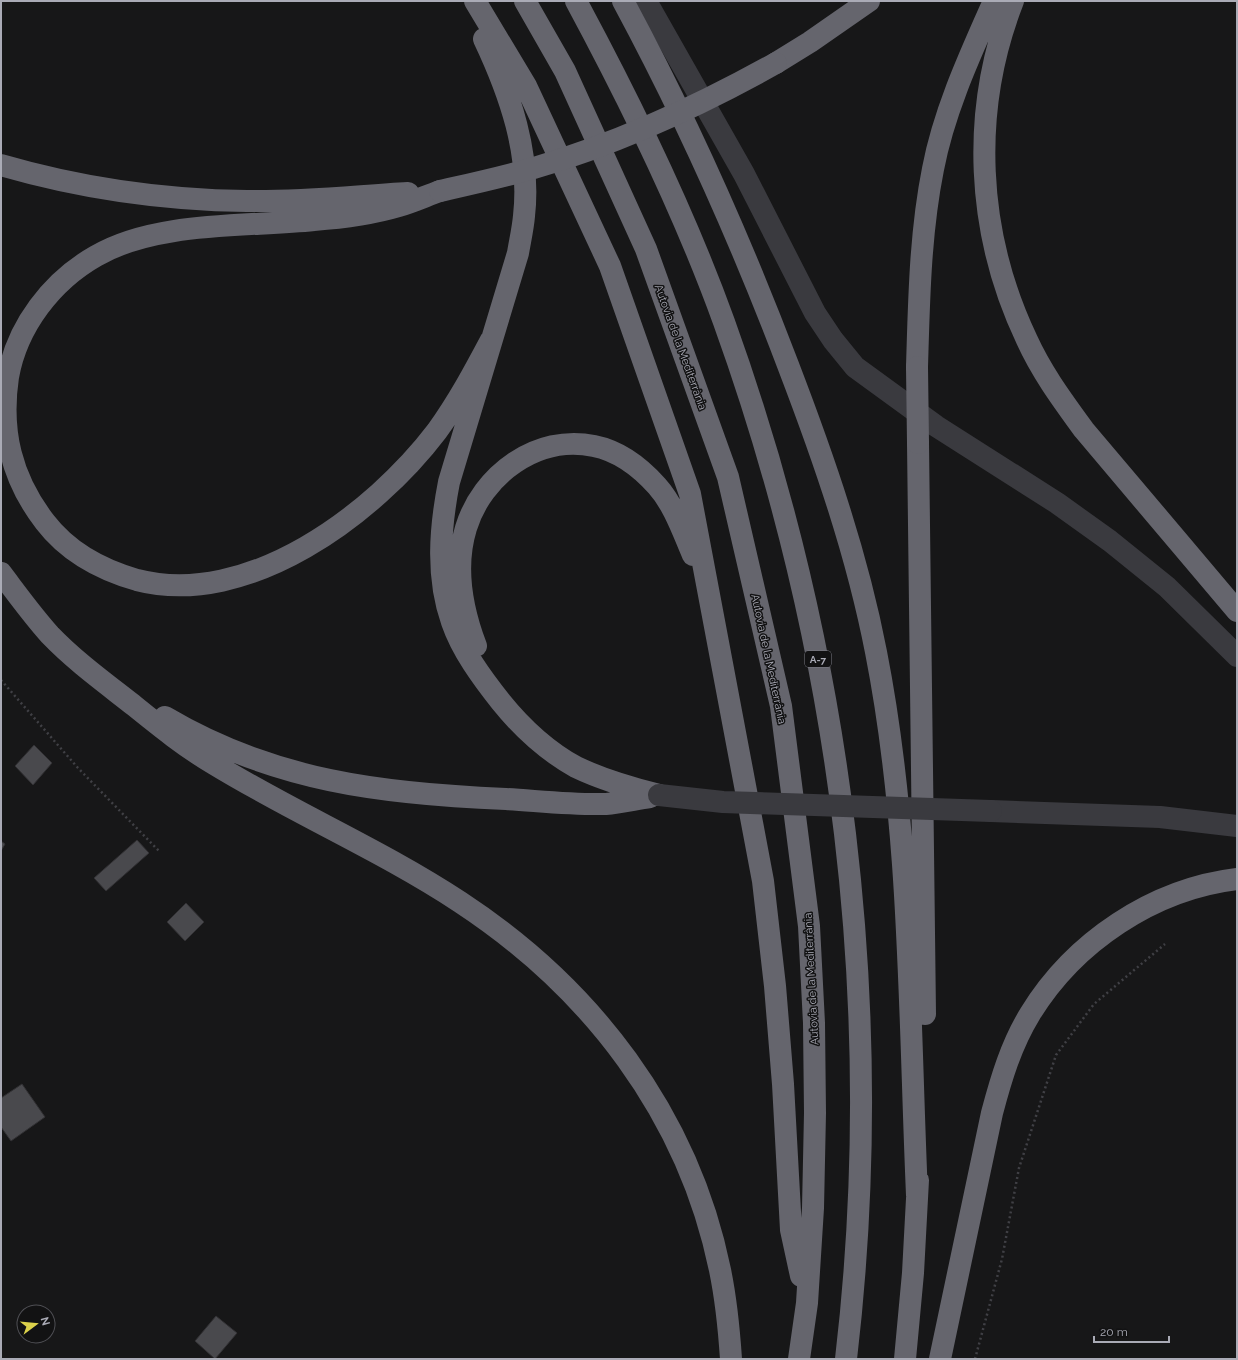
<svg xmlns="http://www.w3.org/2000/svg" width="1238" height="1360" font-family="Raleway,sans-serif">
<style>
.building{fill:#49494d;stroke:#323134}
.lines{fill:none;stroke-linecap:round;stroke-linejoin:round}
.path{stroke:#404045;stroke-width:2.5;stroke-dasharray:2 3;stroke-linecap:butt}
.tertiary{stroke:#3a3a3f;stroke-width:22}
.motorway{stroke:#65656d;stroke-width:22}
.tertiary-bridge{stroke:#3a3a3f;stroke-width:22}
.motorway-bridge{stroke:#65656d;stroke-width:22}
.labels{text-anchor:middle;stroke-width:3;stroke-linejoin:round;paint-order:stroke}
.shield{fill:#121213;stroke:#7c7d85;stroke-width:1}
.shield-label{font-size:10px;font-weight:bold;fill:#aaabb6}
.street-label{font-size:11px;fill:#aaabb6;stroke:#121213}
</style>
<rect width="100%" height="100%" fill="#171718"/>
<path class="building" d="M34,745L52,763L33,785L15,766Z
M137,840L149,853L106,891L94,878Z
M1,841L5,844L1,851Z
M186,903L204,922L185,941L167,922Z
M22,1084L45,1117L11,1141L1,1127V1098Z
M216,1316L237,1333L215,1359L195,1341Z"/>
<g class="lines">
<path class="path" d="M1,680L78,768L160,852
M975,1359L1002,1259L1019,1168L1056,1055L1094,1004L1165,944"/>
<path class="tertiary" d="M646,1L744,174L815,313L833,340L855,367L936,426L1057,503L1110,541L1167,587L1237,656
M991,811L1160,817L1237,826"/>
<path class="motorway" d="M475,1L526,86L610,266L690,494L763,881L775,986L783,1084L791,1230L801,1276
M525,1L565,71L646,249L728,477L781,706L809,926L814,1023L815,1113L813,1208L807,1303L799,1359
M576,1C632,105 684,211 724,322C843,652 887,1011 846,1359
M623,1C686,118 741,241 788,365C824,459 857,554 876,652C911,830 909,1014 917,1195
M1013,1C970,111 976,233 1027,340C1042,373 1063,401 1084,430L1237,611
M484,39C510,94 531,154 524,216C523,228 520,241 518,253L449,482C440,528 436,577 452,622C462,651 482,678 501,702C522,728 547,751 576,767C603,780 631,788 659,795
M776,63L810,42L869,1
M1,165C80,188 165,200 247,201C301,202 355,196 408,193
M440,191C426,196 413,202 399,206C372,214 342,218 314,220C246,227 156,221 96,256C52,281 17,326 8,377C0,431 11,478 45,522C68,552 102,570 137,580C248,609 374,514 437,431C458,402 474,372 491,340
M917,367C919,301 920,234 933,169C944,111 970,55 994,1
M918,443L925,1014
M1,573C17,594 32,615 50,635C75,661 104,682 132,704C158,725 185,747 214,764C294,813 381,850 460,902C591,988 688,1114 720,1270C726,1299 729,1329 731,1359
M476,646C462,609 454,567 466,528C482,475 537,434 594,446C619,451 640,467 657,486C674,505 683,532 693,555
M165,717C273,781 383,794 506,799C539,801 573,805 606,804C620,803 636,799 650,797
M905,1359L913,1273L918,1180
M940,1359L992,1113C1001,1079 1011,1045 1030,1014C1074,942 1153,889 1237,879"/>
<path class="tertiary-bridge" d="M659,795L723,802L991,811"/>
<path class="motorway-bridge" d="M440,191C471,184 503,177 534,168C619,143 699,106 776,63
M917,367L918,443"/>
</g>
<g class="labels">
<rect class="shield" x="805" y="651" width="26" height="16" rx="3"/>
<g class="shield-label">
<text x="818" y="663">A-7</text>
</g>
<g class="street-label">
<text transform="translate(681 347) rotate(70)" y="4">Autovia de la Mediterrània</text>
<text transform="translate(769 659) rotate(78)" y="4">Autovia de la Mediterrània</text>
<text transform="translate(811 979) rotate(-93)" y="4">Autovia de la Mediterrània</text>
</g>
</g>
<rect width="1238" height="1360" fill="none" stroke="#aaabb6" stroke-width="4"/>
<g transform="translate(36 1324) rotate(74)"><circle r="19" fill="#121213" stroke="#4f4f54"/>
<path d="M0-3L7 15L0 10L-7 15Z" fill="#dbd14b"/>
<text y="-6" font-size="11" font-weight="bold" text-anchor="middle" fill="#aaabb6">N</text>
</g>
<path d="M1094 1336v6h75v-6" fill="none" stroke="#aaabb6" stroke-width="2"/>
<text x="1100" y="1336" font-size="12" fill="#aaabb6" stroke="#121213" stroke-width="3" paint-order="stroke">20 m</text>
</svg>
